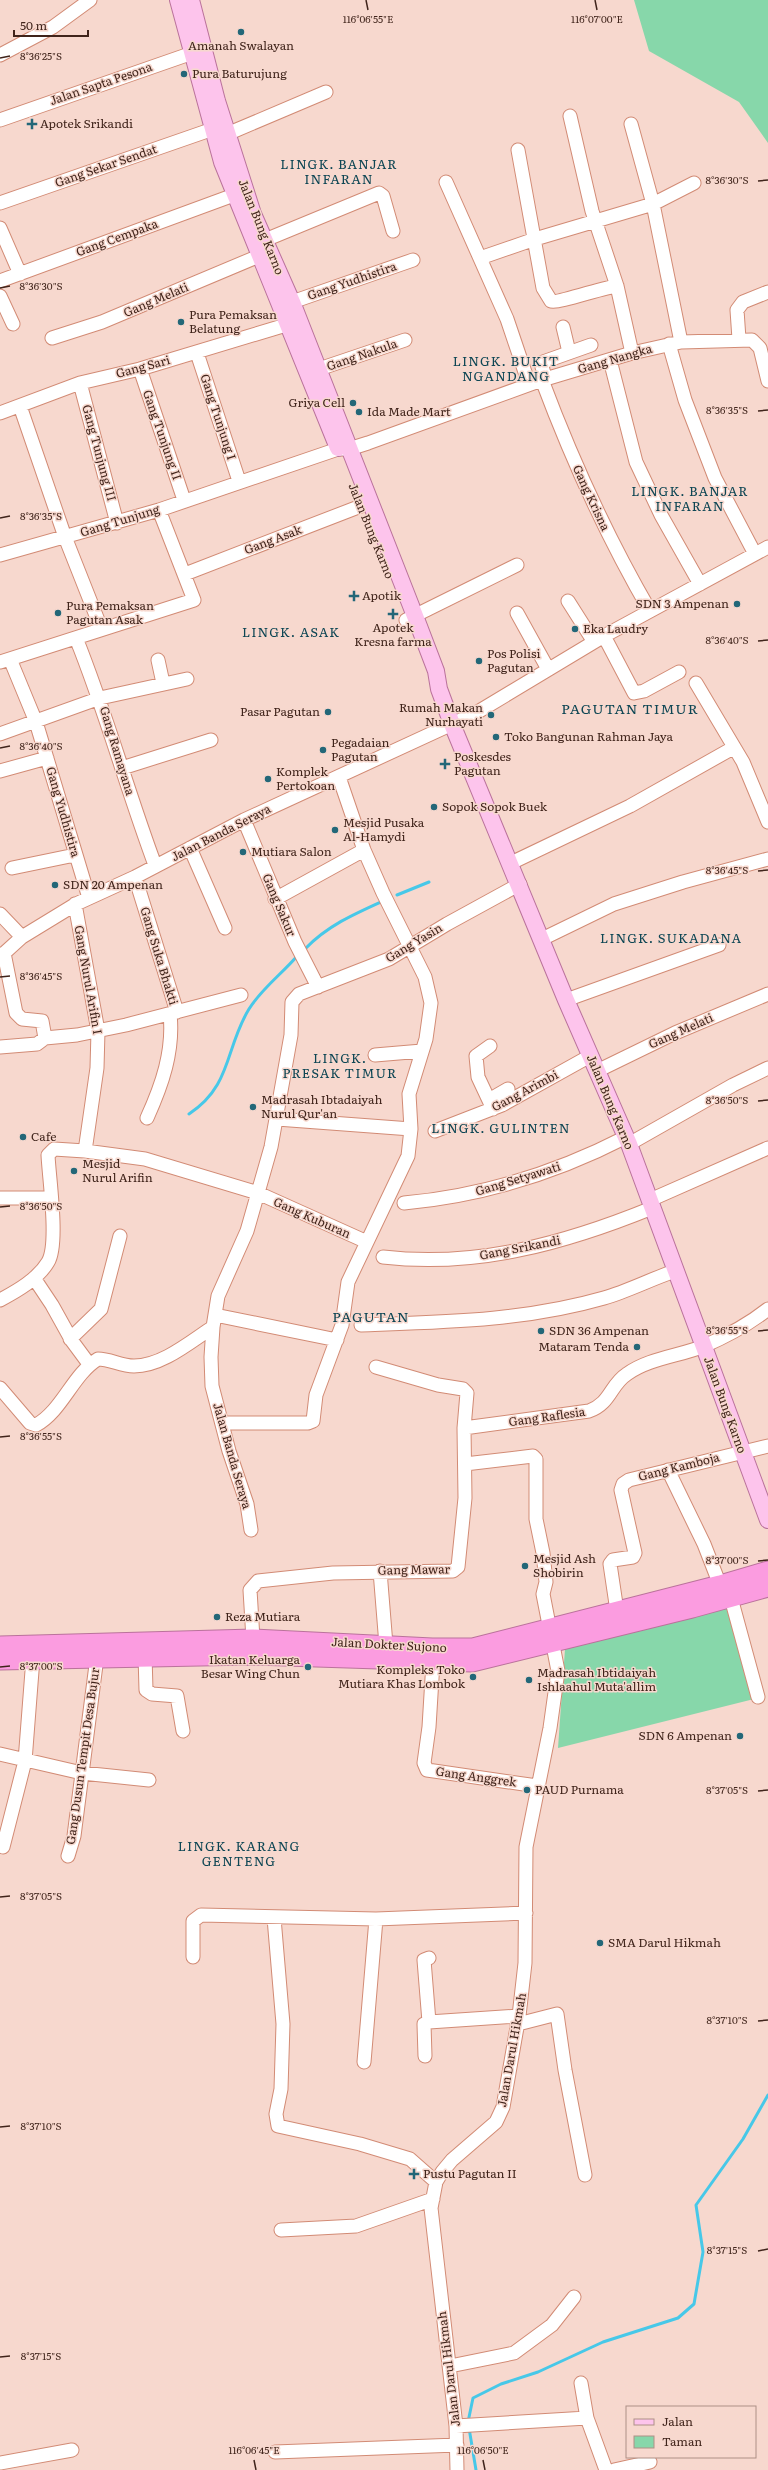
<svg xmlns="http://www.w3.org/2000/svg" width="768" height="2470" font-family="Literata,serif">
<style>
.green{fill:#87d7aa}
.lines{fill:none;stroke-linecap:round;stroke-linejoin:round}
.stream{stroke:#47c8e8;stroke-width:3}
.minor-casing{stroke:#d28b75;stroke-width:15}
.major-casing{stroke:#ba729b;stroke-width:18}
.highway-casing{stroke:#ba729b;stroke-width:21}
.minor{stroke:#fff;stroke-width:13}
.major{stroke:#fdc4ec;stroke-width:16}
.highway{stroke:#fb9ce0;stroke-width:19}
.ticks{fill:none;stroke:#40241b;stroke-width:1.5}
.poi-dot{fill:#236778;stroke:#f7d8ce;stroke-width:1.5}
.labels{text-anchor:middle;stroke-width:3;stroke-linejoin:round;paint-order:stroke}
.poi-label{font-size:12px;fill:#40241b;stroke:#f7d8ce;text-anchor:start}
.street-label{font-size:12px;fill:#40241b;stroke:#f7d8ce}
.neighbourhood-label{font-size:13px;letter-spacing:1px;fill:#0e4654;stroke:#f7d8ce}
.quarter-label{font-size:14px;letter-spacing:1px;fill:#0e4654;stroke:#f7d8ce}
.ticks-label{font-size:10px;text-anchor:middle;fill:#40241b;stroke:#f7d8ce;stroke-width:3;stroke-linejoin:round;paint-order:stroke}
</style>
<rect width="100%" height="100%" fill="#f7d8ce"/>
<path class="green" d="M634,0H768V143L739,102L649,51Z
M729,1606L754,1699L558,1748L565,1649Z"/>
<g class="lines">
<path class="stream" d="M397,895L429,882
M305,949C327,926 354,914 383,901
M189,1114C232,1086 225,1048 249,1009C262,988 283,973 298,955
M468,2422L473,2398L501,2384L538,2372L603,2342L678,2318L694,2304L703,2252L696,2205L743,2139L768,2095
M469,2428L476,2470"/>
<defs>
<path id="minor" d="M0,55L53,27L90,0
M570,116L592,211L617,286L632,353
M0,120L201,50
M631,124L653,204L681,342
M227,134L326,92
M518,150L543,288L551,301C557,304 604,287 617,286
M446,182L507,319L529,384
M0,203L213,129
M0,228L20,274
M265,240L379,193L383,196L393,231
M480,258L535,239L653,204L694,183
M0,281L234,195
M0,296L13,324
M292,302L413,260
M563,327L569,352
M52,338L102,322L259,256
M739,339L737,310L743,302L768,292
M669,344L685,400L715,478L755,554
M197,353L239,481
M610,360L636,462L661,515L700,584
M140,369L184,500
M319,369L405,340
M546,379L542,367L543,362L591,345
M542,380C572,460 607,537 650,611
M80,383L117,523
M20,406L65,537L101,628
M0,413L80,383L140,369L286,325
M0,555L159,510L338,449H349L368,443L542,380L632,353L681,342L752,340L760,348L768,381
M185,574L361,506
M568,601L594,642
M517,613L548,669
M406,620L517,565
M604,636L634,693L644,691L679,672
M76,638C106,712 127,790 155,865
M10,659L36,722L89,898
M158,660L163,683
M0,662L194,600L159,510
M696,683L743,762L768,822
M0,734L100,698L187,679
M122,768L211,740
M0,771L47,758
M244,820L295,942L318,987
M190,848L225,928
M511,863L630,806L733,748
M12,868L75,855
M135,877L177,1012
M275,899L364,850
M75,904L98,1031L97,1068L85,1151
M0,914L22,937
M542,939L614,904L683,882L768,859
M4,953L16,1013L22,1019L42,1021L45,1038
M0,957L22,937L76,904L135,877L244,820L476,713L604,636L768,547
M566,1000L719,945
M490,1046L476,1056L478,1077L493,1109
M0,1047L37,1044L45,1038L77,1035L126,1025L241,995
M375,1055L422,1051
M597,1071L675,1033L768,994
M489,1100L508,1089
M147,1118C162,1085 174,1051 170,1014
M277,1119L411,1129
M435,1131L502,1105L590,1056
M629,1144L733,1085L768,1068
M0,1198H51
M650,1200L768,1148
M404,1203C482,1196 556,1173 626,1137
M383,1257C477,1268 566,1243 652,1208
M34,1278L52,1305L72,1341L89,1364
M0,1300C17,1291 38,1279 48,1262C59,1244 49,1178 48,1155L54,1149L85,1151L145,1159L258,1193L367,1242
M215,1315L337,1340
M361,1325C444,1322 524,1321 604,1298C628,1291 651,1279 675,1271
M70,1339L101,1309L120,1236
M0,1388L30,1423L36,1425C62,1411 73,1374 98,1359C110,1359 121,1366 134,1366C162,1366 190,1342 213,1327
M222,1423H308L313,1421L316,1395L342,1325L348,1282L408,1156L411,1129L409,1094L426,1039L431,1003L425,977L383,893L364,850L339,777
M464,1428L589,1411C611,1403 610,1385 627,1374C649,1358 680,1356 704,1346C727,1336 749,1324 768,1309
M668,1470L704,1544L720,1585
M251,1530L247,1504L229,1451L212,1386L211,1357L213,1327L218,1296L247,1231L271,1147L291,1035L292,1002L299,994L389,959L447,924L520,884
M380,1571L386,1645
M731,1598L758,1697
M617,1611L610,1564L613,1560L633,1557L635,1553L621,1490L623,1484L629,1480L768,1446
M253,1639L250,1590L258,1581L333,1573L453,1571L458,1567L465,1498L464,1428L467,1393L463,1389L438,1385L376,1367
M145,1655L146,1690L152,1694L177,1696L183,1731
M433,1662L429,1727L424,1763L427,1770L537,1786
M0,1754L82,1773L149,1780
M0,1846L3,1847L25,1761L33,1658
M68,1856L74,1836L97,1657
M274,1918L283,2024L281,2089L276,2114L278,2126L360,2144L410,2159L436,2182
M193,1957V1921L201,1915L376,1919L526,1913
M429,2022L519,2016
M518,2024L557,2014L565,2070L585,2175
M425,2056L424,2024L429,2022L424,1960L429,1958
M364,2062L376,1919
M281,2230L356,2226L433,2199
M450,2366L514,2353L552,2325L574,2297
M581,2383L587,2418
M456,2426L587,2418L606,2470
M275,2452L457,2445
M0,2463L72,2450
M457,2470L456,2426L431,2208L436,2182L442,2172L452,2160L496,2122L503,2107L519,2016L525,1963L526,1847L550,1728L558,1671L543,1594L546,1582L543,1553L536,1519V1459L533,1456L465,1464
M614,2470L650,2462"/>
<path id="major" d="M178,0L222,162L338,448
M191,0L217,101L253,214L292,302L415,616L436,671L439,689L452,724L566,1000L629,1144L768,1520"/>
<path id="highway" d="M0,1646L253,1639L432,1648H473L720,1585L768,1571
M0,1660L251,1655L472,1662L692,1608L768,1587"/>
</defs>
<use href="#minor" class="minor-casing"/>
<use href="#major" class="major-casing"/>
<use href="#highway" class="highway-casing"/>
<use href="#minor" class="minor"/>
<use href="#major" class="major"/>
<use href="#highway" class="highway"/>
</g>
<path class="ticks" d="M366,0L368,10M595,0L597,10M0,58L10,56M758,181L768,180M0,288L10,286M758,411L768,410M0,518L10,516M758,641L768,640M0,748L10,746M758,871L768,870M0,977L10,976M758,1101L768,1100M0,1207L10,1206M758,1331L768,1330M0,1437L10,1436M758,1561L768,1560M0,1667L10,1666M758,1791L768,1790M0,1897L10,1896M758,2021L768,2020M0,2127L10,2126M758,2251L768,2249M0,2357L10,2356M254,2460L256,2470M483,2460L485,2470"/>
<g class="poi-dot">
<circle cx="241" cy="32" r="4"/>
<circle cx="184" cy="74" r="4"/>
<path d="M30 118h4v4h4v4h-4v4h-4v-4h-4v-4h4z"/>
<circle cx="181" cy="322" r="4"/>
<circle cx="353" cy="403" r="4"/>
<circle cx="359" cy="412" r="4"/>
<path d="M352 590h4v4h4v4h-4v4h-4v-4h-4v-4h4z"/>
<circle cx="737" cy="604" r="4"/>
<circle cx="58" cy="613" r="4"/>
<path d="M391 608h4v4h4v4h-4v4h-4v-4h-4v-4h4z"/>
<circle cx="575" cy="629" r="4"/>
<circle cx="479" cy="661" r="4"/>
<circle cx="328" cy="712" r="4"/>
<circle cx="491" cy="715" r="4"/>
<circle cx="496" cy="737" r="4"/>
<circle cx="323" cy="750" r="4"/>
<path d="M443 758h4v4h4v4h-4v4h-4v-4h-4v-4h4z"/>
<circle cx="268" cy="779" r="4"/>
<circle cx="434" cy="807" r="4"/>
<circle cx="335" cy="830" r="4"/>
<circle cx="243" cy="852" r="4"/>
<circle cx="55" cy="885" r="4"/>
<circle cx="253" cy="1107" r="4"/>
<circle cx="23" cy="1137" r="4"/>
<circle cx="74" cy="1171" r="4"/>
<circle cx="541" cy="1331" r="4"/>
<circle cx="637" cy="1347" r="4"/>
<circle cx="525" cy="1566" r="4"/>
<circle cx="217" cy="1617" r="4"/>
<circle cx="308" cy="1667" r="4"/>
<circle cx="473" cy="1677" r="4"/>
<circle cx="529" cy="1680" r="4"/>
<circle cx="740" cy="1736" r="4"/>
<circle cx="527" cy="1790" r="4"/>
<circle cx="600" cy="1943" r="4"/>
<path d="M412 2168h4v4h4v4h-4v4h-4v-4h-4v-4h4z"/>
</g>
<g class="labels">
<g class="poi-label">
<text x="241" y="50" text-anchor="middle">Amanah Swalayan</text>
<text x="192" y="78">Pura Baturujung</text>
<text x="40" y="128">Apotek Srikandi</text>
<text x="189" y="319">Pura Pemaksan<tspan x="189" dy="14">Belatung</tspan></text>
<text x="345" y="407" text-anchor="end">Griya Cell</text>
<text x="367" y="416">Ida Made Mart</text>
<text x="362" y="600">Apotik</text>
<text x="729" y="608" text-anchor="end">SDN 3 Ampenan</text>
<text x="66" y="610">Pura Pemaksan<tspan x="66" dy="14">Pagutan Asak</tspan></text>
<text x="393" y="632" text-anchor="middle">Apotek<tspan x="393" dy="14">Kresna farma</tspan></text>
<text x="583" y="633">Eka Laudry</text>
<text x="487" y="658">Pos Polisi<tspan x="487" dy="14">Pagutan</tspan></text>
<text x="483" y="712" text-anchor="end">Rumah Makan<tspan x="483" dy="14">Nurhayati</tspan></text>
<text x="320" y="716" text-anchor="end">Pasar Pagutan</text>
<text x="504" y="741">Toko Bangunan Rahman Jaya</text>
<text x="331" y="747">Pegadaian<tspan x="331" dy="14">Pagutan</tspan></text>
<text x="454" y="761">Poskesdes<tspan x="454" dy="14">Pagutan</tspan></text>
<text x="276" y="776">Komplek<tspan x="276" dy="14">Pertokoan</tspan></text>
<text x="442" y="811">Sopok Sopok Buek</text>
<text x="343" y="827">Mesjid Pusaka<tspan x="343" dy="14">Al-Hamydi</tspan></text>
<text x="251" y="856">Mutiara Salon</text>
<text x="63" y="889">SDN 20 Ampenan</text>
<text x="261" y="1104">Madrasah Ibtadaiyah<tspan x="261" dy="14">Nurul Qur'an</tspan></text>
<text x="31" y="1141">Cafe</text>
<text x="82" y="1168">Mesjid<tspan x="82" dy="14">Nurul Arifin</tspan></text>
<text x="549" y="1335">SDN 36 Ampenan</text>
<text x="629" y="1351" text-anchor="end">Mataram Tenda</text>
<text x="533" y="1563">Mesjid Ash<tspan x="533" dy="14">Shobirin</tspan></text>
<text x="225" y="1621">Reza Mutiara</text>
<text x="300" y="1664" text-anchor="end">Ikatan Keluarga<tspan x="300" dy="14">Besar Wing Chun</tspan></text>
<text x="465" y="1674" text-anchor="end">Kompleks Toko<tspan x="465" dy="14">Mutiara Khas Lombok</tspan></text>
<text x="537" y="1677">Madrasah Ibtidaiyah<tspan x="537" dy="14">Ishlaahul Muta'allim</tspan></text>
<text x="732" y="1740" text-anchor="end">SDN 6 Ampenan</text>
<text x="535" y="1794">PAUD Purnama</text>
<text x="608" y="1947">SMA Darul Hikmah</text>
<text x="423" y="2178">Pustu Pagutan II</text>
</g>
<g class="street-label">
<text transform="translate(101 84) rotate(-19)" y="4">Jalan Sapta Pesona</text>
<text transform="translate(106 166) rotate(-19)" y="4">Gang Sekar Sendat</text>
<text transform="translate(261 227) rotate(68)" y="4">Jalan Bung Karno</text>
<text transform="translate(117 238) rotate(-20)" y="4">Gang Cempaka</text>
<text transform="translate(352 281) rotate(-19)" y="4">Gang Yudhistira</text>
<text transform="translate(156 300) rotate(-23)" y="4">Gang Melati</text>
<text transform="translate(362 355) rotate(-19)" y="4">Gang Nakula</text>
<text transform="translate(615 359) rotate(-16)" y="4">Gang Nangka</text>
<text transform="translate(143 367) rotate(-15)" y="4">Gang Sari</text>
<text transform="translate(218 417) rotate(72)" y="4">Gang Tunjung I</text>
<text transform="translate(162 435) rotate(71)" y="4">Gang Tunjung II</text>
<text transform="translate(99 453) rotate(75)" y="4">Gang Tunjung III</text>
<text transform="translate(591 498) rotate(65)" y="4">Gang Krisna</text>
<text transform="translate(120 521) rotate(-17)" y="4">Gang Tunjung</text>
<text transform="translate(371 531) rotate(68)" y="4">Jalan Bung Karno</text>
<text transform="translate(273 540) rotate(-21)" y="4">Gang Asak</text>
<text transform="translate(117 751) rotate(73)" y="4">Gang Ramayana</text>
<text transform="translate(63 812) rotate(74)" y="4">Gang Yudhistira</text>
<text transform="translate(221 833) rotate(-27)" y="4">Jalan Banda Seraya</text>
<text transform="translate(279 905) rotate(67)" y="4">Gang Sakur</text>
<text transform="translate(414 943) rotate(-31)" y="4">Gang Yasin</text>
<text transform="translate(159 956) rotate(73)" y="4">Gang Suka Bhakti</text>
<text transform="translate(88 980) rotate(80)" y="4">Gang Nurul Arifin I</text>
<text transform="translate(681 1031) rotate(-24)" y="4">Gang Melati</text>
<text transform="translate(525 1091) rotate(-28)" y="4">Gang Arimbi</text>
<text transform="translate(610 1102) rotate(67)" y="4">Jalan Bung Karno</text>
<text transform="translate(518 1179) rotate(-17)" y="4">Gang Setyawati</text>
<text transform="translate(312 1218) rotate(24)" y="4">Gang Kuburan</text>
<text transform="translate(520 1248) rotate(-11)" y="4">Gang Srikandi</text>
<text transform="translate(725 1405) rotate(70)" y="4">Jalan Bung Karno</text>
<text transform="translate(547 1417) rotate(-8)" y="4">Gang Raflesia</text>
<text transform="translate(232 1456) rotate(74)" y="4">Jalan Banda Seraya</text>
<text transform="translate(679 1467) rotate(-14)" y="4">Gang Kamboja</text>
<text transform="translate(414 1570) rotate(-1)" y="4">Gang Mawar</text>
<text transform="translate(389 1645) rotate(3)" y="4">Jalan Dokter Sujono</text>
<text transform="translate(83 1756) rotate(-82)" y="4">Gang Dusun Tempit Desa Bujur</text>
<text transform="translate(476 1777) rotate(8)" y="4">Gang Anggrek</text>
<text transform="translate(512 2050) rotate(-80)" y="4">Jalan Darul Hikmah</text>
<text transform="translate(449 2369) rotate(-97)" y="4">Jalan Darul Hikmah</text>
</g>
<g class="neighbourhood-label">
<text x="339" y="169">LINGK. BANJAR<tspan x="339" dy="15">INFARAN</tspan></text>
<text x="506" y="366">LINGK. BUKIT<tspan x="506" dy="15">NGANDANG</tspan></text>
<text x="690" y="496">LINGK. BANJAR<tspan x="690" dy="15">INFARAN</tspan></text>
<text x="291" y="637">LINGK. ASAK</text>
<text x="671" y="943">LINGK. SUKADANA</text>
<text x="340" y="1063">LINGK.<tspan x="340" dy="15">PRESAK TIMUR</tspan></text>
<text x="501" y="1133">LINGK. GULINTEN</text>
<text x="239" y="1851">LINGK. KARANG<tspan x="239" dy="15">GENTENG</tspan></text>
</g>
<g class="quarter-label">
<text x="630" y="714">PAGUTAN TIMUR</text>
<text x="371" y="1322">PAGUTAN</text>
</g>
</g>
<g class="ticks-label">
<text x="368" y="23">116°06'55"E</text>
<text x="597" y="23">116°07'00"E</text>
<text x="41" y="60">8°36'25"S</text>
<text x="727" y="184">8°36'30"S</text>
<text x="41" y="290">8°36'30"S</text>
<text x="727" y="414">8°36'35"S</text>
<text x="41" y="520">8°36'35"S</text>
<text x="727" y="644">8°36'40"S</text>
<text x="41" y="750">8°36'40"S</text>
<text x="727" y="874">8°36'45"S</text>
<text x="41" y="980">8°36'45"S</text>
<text x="727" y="1104">8°36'50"S</text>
<text x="41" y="1210">8°36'50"S</text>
<text x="727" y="1334">8°36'55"S</text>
<text x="41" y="1440">8°36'55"S</text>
<text x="727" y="1564">8°37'00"S</text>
<text x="41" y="1670">8°37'00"S</text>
<text x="727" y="1794">8°37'05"S</text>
<text x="41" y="1900">8°37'05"S</text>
<text x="727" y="2024">8°37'10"S</text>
<text x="41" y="2130">8°37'10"S</text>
<text x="727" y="2254">8°37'15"S</text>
<text x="41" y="2360">8°37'15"S</text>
<text x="254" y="2454">116°06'45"E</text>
<text x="483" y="2454">116°06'50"E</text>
</g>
<rect x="626" y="2406" width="130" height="52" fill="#f7d8ce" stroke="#ae9086"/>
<rect x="634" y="2419" width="20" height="6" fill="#fdc4ec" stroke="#ae9086"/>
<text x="662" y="2426" font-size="12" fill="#40241b">Jalan</text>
<rect x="634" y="2436" width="20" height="12" fill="#87d7aa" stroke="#ae9086"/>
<text x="662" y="2446" font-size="12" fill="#40241b">Taman</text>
<path d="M14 30v6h74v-6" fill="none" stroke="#40241b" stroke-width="2"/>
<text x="20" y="30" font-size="12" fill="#40241b" stroke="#f7d8ce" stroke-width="3" paint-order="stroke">50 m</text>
</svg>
